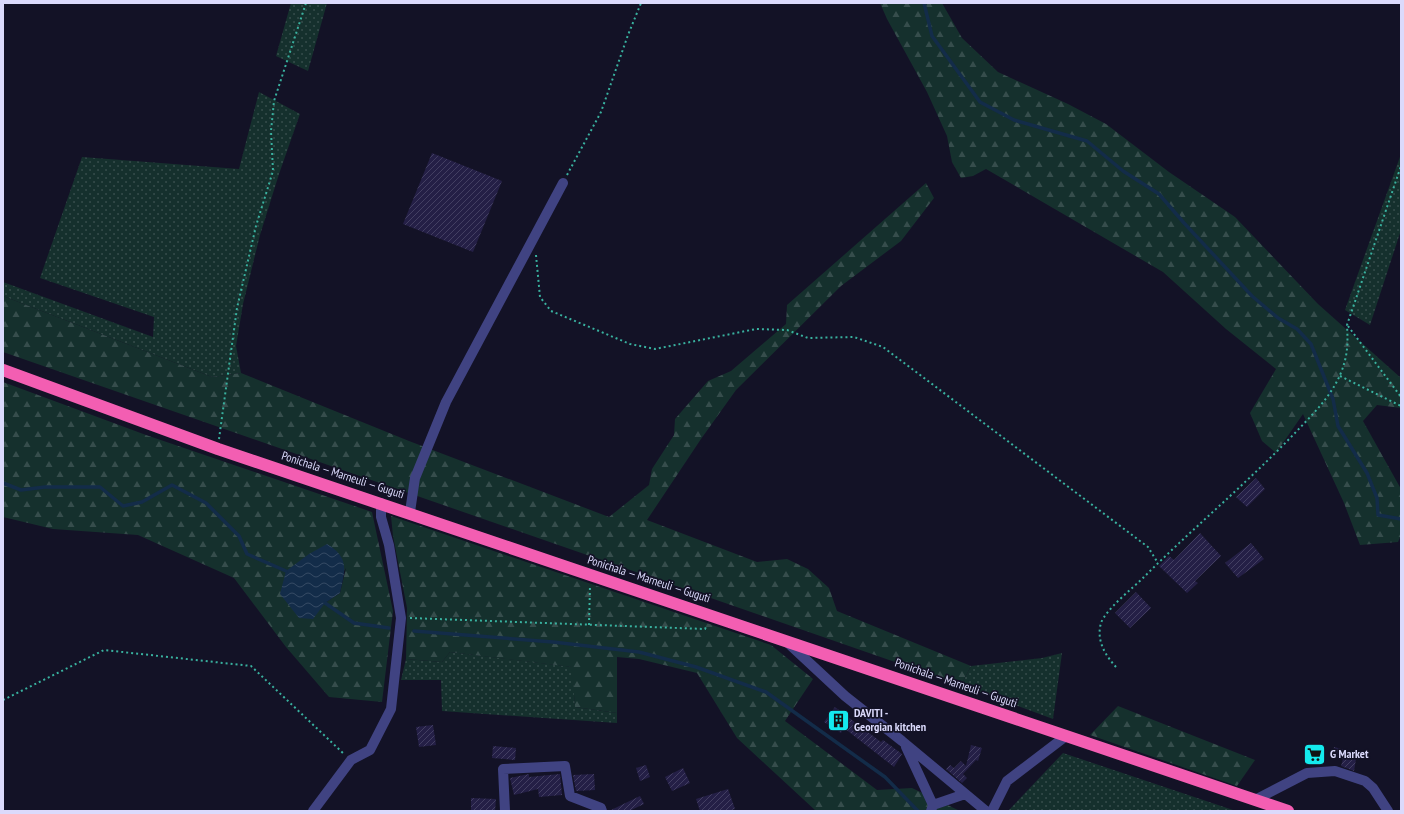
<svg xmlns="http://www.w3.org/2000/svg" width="1404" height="814" font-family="'PT Sans Narrow',sans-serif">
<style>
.grass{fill:url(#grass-dots)}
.forest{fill:url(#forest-firs);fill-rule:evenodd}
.water{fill:url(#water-waves)}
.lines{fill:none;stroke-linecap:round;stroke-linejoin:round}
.stream{stroke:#132c49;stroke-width:3.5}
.building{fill:url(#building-hatch)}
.path{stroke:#39b19f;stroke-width:2;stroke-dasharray:2 3;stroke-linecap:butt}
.minor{stroke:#404382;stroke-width:10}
.highway{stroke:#f35eb2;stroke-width:12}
.labels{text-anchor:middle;stroke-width:3.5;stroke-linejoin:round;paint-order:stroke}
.street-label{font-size:12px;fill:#dbdafc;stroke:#131226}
.poi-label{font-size:12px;font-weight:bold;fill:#dbdafc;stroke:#131226;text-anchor:start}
</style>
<defs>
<pattern id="grass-dots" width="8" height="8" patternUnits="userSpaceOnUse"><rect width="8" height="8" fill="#15302d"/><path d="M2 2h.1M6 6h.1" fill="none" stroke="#364d4c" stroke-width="1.8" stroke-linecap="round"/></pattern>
<pattern id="forest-firs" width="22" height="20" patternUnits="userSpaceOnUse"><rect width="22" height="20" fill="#15302d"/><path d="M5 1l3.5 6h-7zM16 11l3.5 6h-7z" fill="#364d4c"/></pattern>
<pattern id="water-waves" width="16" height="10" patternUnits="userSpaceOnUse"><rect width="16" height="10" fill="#132c49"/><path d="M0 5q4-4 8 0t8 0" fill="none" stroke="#354a64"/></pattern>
<pattern id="building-hatch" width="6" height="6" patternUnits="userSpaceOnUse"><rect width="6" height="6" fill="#241f46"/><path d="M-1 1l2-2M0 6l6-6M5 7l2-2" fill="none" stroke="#433f62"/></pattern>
</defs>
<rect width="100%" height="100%" fill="#131226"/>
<path class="grass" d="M291,3H327L308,71L276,56Z
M259,92L300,114L279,174L260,235L243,304L236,346L241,373L212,377L3,296V282L153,337L154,317L40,278L82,157L239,169Z
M1401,154V230L1370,325L1345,310Z
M450,652L573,667L575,707L617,713V723L442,711L441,680H401L406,659L442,662Z
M1062,653L1053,719L961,685L971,666L1042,658Z
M1063,753L1233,810L1237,811H1008Z"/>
<path class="forest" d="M880,3H942L962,38L998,72L1068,104L1106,124L1169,172L1235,217L1318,304L1401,378V408L1377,405L1363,421L1401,489V535L1398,542L1360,545L1344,503L1303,414L1276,453L1262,441L1250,413L1276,369L1226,329L1163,272L986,169L973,176L961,178L952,162L947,136L927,92L887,19Z
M926,183L934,198L901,241L841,286L736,390L701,439L647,520L757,562L787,559L808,569L829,588L837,611L971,666L961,685L3,352V296L212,377L241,373L409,441L609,517L649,485L652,469L674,435L675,419L708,381L731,371L786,324L787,305Z
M3,382L146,435L372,512L393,611L382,702L329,697L286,647L234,578L138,535L53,529L3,517ZM346,568L340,593L325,603Z
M391,516L771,645L813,679L785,721L877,790L912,788L960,811H816L737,738L697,673L639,659L617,657V713L575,707L572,667L450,652L442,662L406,659L407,608L393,536Z
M1118,706L1255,760L1237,786L1090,735Z"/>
<path class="water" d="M327,544C350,558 345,571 340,593L325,603L313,619L299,618L280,594L286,571L309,554Z"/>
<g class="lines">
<path class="stream" d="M924,3L932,36L980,102L1014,120L1087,141L1123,171L1159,194L1184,223L1252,296L1278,318L1297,329L1311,344L1333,399L1338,426L1367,473L1377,498L1378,515L1401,519
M3,483L21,490L45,487H100L123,506L142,502L172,485L206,503L239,536L247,554L286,571
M325,603L354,623L389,628
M414,631L553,642L639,652L696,667L766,692L885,777L918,811"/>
</g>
<path class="building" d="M432,153L502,181L473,252L403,224Z
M1256,478L1265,489L1247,507L1236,497Z
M1200,533L1221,556L1195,581L1198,583L1187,593L1159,566L1169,556L1174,560Z
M1251,543L1264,559L1238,578L1225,563Z
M1136,592L1151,608L1130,628L1115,613Z
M835,707L881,742L883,740L902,754L894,767L844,728L841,733L824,722Z
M433,725L436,745L419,747L416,727Z
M971,745L982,748L978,761L976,760L963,774L967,778L962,783L946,769L950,765L954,768L961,761L966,766Z
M1311,745L1324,748L1322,759L1308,756Z
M493,746L516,748L515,760L492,758Z
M1334,747L1357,753L1354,771L1341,766L1343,759L1332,757Z
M646,765L650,777L640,781L636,768Z
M683,768L690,783L672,791L665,777Z
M529,774V777L560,774L562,795L539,797L538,789L514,795L510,778Z
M594,774L595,790L576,791L573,775Z
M728,789L735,809L728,811H700L696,799Z
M640,796L644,804L629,811H609Z
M471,798L496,799L495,811H471Z"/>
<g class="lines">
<path class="path" d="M567,175L601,112L628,35L641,3
M536,255L540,297L551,311L630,344L655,349L756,329L787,330L808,338L854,337L883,347L1148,547L1158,563
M1348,326L1401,397
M1340,376L1401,406
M219,439L237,308L256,226L273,171L271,131L274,101L306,3
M410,618L705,629L707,625
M589,625L590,586
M1116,667C1105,655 1096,640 1101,623C1106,609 1133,588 1144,577C1193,528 1246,484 1294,434C1311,416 1330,398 1340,375C1348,356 1348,344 1347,325L1401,166
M3,700L104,650L251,666L344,754"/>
<path class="minor" d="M410,512L415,478L446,402L563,183
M787,642L845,696L902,741L986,811
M906,747L933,805L931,811
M1255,800L1307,773L1335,771L1365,781L1373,788L1388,811
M933,805L965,794
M313,811L351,760L370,750L391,709L401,618L389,545L381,517V503
M505,811L503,769L565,766L570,796L601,808L602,811
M992,811L1007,781L1066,736"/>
<path class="highway" d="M3,370L218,449L1288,811"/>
</g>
<defs>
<symbol id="building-square" viewBox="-11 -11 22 22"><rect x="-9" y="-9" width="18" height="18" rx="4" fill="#14eaed" stroke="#131226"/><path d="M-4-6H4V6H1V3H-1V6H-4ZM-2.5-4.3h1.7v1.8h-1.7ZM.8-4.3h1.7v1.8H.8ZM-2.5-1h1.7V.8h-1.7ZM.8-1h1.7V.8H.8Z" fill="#111"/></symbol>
<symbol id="supermarket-square" viewBox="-11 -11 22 22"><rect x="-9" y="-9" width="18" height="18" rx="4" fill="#14eaed" stroke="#131226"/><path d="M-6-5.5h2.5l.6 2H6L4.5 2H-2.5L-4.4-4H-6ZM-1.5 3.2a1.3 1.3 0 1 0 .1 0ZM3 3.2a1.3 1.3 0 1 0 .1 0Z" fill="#111"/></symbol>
</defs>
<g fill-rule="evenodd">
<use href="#building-square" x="826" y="708" width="25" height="25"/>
<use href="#supermarket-square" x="1302" y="742" width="25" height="25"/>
</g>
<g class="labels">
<g class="street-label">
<text transform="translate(343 475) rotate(18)" y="4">Ponichala — Marneuli — Guguti</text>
<text transform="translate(649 579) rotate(18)" y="4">Ponichala — Marneuli — Guguti</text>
<text transform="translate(956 683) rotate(19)" y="4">Ponichala — Marneuli — Guguti</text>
</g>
<g class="poi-label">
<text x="854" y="717">DAVITI -<tspan x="854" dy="14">Georgian kitchen</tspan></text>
<text x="1330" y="758">G Market</text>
</g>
</g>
<rect width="1404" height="814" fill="none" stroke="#dbdafc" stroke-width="8"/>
</svg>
